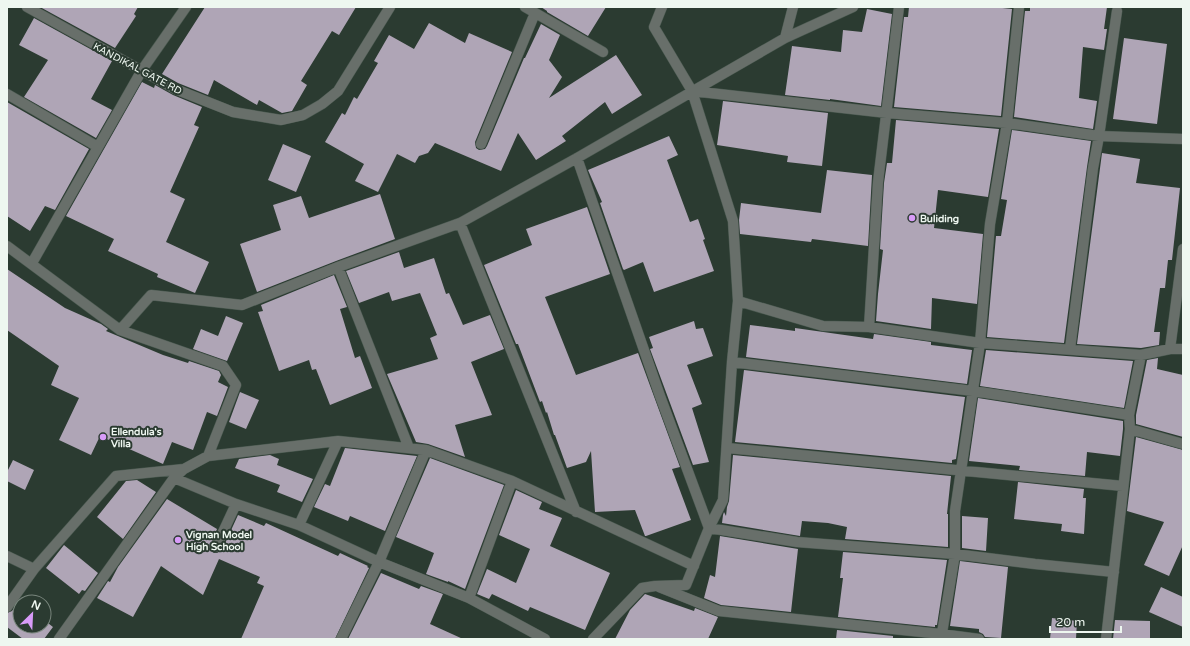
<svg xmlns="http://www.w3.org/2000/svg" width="1190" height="646" font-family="'Varela Round',sans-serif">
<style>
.building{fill:#afa5b6}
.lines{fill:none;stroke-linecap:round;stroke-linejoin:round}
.minor-casing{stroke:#4a5950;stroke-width:11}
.minor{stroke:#686f6a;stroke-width:10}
.poi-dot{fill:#d89bf8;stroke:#2b3b31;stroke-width:1.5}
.labels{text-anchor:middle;stroke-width:4;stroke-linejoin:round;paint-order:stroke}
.street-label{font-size:10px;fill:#eef7f0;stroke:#2b3b31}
.poi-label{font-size:10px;font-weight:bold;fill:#eef7f0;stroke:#2b3b31;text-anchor:start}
</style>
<rect width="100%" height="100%" fill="#2b3b31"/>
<path class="building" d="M40,7H138L134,14L136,16L115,48Z
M205,7H356L339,35L332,31L301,81L307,85L292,111L282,113L259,100L257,105L214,80L208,95L178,83L162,74Z
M541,7H606L588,36L547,12V11Z
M909,7H993L1012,9L1001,116L894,107L904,17H908Z
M1030,7H1107L1104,29H1107L1104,50L1083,47L1079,98L1097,101L1093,129L1014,117L1025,11H1030Z
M867,9L892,14L881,106L830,99V100L785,95L792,46L841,52L843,30L862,32Z
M34,18L112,61L91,99L112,110L96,138L24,97L48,60L19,45Z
M429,23L465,43L469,33L512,52L475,142L476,148L479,150L485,149L487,146L524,58H525L541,24L560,35L549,60L562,77L549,98L616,55L642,95L612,114L605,102L562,136L566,141L536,160L518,133L501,171L435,143L428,153L419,156L415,163L397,154L378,192L355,181L364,164L325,142L342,113L345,115L354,97L357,99L378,63L374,61L389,35L414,49Z
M1124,38L1167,44L1157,124L1113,119Z
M142,82L154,88L155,85L173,95L202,107L194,125L199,127L170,192L185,199L166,242L209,262L195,293L157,277L158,274L108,251L114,239L66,216Z
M723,101L828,113L822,166L787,162L788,156L717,145Z
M7,102L89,149L55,210L45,206L30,231L7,216Z
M896,120L999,129L988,197L938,190L934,228L983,234L977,304L932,298L931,329L876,321L878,294L883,250L880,249L884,183L887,163H892Z
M1012,130L1091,141L1087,167L1064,343L987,337L996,236H1001L1007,200L1001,199Z
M669,136L678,155L667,160L690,222L698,219L705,239L703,240L714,271L654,292L643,262L624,270L623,269L600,203L602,202L588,170Z
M283,144L311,156L296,192L268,180Z
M1102,153L1140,159L1136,183L1180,188L1172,260H1168L1165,288H1160L1154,332H1160L1159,345L1141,348L1077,344Z
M827,170L872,175L868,246L812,239L811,242L740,234L739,220L741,203L821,213Z
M380,194L395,239L336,261L257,292L240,244L281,230L273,205L301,196L309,218Z
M587,207L610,274L545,297L576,375L638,353L680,467L672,469L691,520L646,536H645L635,510L595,512L591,451L586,462L567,468L555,435H554L547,412L546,413L542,401L540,402L518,344H516L484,265L532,245L526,229Z
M399,252L404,268L434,258L446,294L449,293L463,325L490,315L504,349L471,362L492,415L455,425L465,457L428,444L416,442L387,374L438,359L430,338L437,335L420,293L392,301L389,292L359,303L346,271Z
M7,269L65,308L101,324L108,329L106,331L163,355L188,363L189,361L219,371L221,375L218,382L228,387L217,416L207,412L193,450L172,442L163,464L100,436L91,455L59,440L79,398L51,385L59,366L7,330Z
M334,275L347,307L340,309L355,358L360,356L372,388L330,405L316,369L312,370L309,360L279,371L258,312L263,311L261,305Z
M226,316L243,323L227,361L193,349L201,329L218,336Z
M694,321L696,329L703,328L713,356L687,365L702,404L692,408L709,462L693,465L650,349L653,348L649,337Z
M750,325L795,331V328L873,339L874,334L931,342V345L972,350L967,384L746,357Z
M986,350L1133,361L1124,408L980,386Z
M1158,358L1157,369L1183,375V437L1136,424V415L1147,360Z
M744,370L965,397L956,459L952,460V463L735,442Z
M240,392L259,400L246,429L229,422Z
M978,398L1123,421V429L1120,456L1087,452L1085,476L1019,470L1020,466L969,461Z
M1136,437L1183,450V545L1169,576L1144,565L1164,522L1127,511Z
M345,448L417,456L385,531L350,516L348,521L314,507L325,484L330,486Z
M270,455L279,459L277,465L313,479L302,502L277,492L280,485L235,468L239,459Z
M733,455L951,476L947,514H948V547L845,539L847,527L828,523L802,521L800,536L722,523L723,515L724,512L726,516L727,507L729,501Z
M430,458L504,485L465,589L448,581V582L426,574L434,553L396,537Z
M13,460L34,470L25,490L7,481V472Z
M137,480L156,492L123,539L97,517L126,481Z
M1018,482L1084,489L1083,498H1086L1084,534L1061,531L1062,524L1014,519Z
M516,490L542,502L539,509L562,518L550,546L610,573L585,630L530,607L528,611L492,594L489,599L477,594L487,569L516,583L530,549L499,535Z
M167,499L217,529L210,547L211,551L214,553H217L222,550L238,515L264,526L266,523L338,556L340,553L368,566L367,567L369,568L335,639H241L264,586L257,583L260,577L219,559L203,595L161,566L133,617L97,598L108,581L110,582L118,567Z
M962,516L988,518L986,551L962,548Z
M720,536L798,549L791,612L721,605L704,598L710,575L715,577Z
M64,545L98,573L85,591L82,590L79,594L46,568Z
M843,552L947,560L937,625H935V627L838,617L843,578H840Z
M960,561L1008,567L1001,638L985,637L983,634L979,632V629L950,626Z
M381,573L419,589L421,586L443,594L430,624L463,639H348Z
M1161,587L1183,597V627L1149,612Z
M645,594L694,611L695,608L718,617L708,639H615L630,610Z
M19,601L20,626H44V620L53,627L44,639H23L7,627V613L12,611Z
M1052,618L1077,621L1076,639H1050Z
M1115,620L1150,621V639H1113Z
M837,630L893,636V639H836Z"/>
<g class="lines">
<defs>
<path id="minor" d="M27,7L175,89L233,112L281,120L303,115L322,104L338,91L390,7
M525,7L603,52
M785,38L793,7
M692,91L887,113L1007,123L1099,136L1183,139
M7,94L98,147
M481,144L535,13
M577,158L660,396L709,528L797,542L955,554L1035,564L1114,572
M460,223L576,512
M7,246L120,330L223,366L236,385L208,456L184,469L174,478
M32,263L142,70L186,7
M338,267L409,448
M738,301L823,326L869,327L980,343L1141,355L1170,349H1183
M869,327L878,182L899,7
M120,330L151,295L242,305L338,267L460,223L577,158L785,38L853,7
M1070,349L1093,168L1099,136L1117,11
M1170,349L1183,249
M732,362L973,391L1129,415
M1130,429L1183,444
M727,448L1123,486
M208,456L338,441L426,450L512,481L694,566
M299,525L338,441
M216,547L236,504
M7,556L34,569
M659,587L719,611L941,634L979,639
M469,598L512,481
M7,607L34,569L116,476L184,469
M59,639L174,478L236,504L299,525L379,562L469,598L545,639
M341,639L379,562L426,450
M593,639L642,588L655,586L686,585L709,528L723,500L732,362L738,301L733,221L692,91L654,27L662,7
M941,639L955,554V511L980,343L990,224L1007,123L1019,7
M1106,639L1130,429L1129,415L1141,355"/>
</defs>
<use href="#minor" class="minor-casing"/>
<use href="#minor" class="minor"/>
</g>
<g class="poi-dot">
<circle cx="912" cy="218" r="4"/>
<circle cx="103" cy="437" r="4"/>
<circle cx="178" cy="540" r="4"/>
</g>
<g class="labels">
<g class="street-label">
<text transform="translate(138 68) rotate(28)" y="4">KANDIKAL GATE RD</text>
</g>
<g class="poi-label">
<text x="920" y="222">Buliding</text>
<text x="111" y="435">Ellendula's<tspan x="111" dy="12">Villa</tspan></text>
<text x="186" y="538">Vignan Model<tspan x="186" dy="12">High School</tspan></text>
</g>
</g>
<rect width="1190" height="646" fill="none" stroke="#eef7f0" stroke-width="16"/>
<g transform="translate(32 614) rotate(24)"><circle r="19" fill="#2b3b31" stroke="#79867d"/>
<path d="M0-3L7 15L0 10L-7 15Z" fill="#d89bf8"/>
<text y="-6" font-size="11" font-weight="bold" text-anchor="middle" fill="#eef7f0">N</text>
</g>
<path d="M1050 626v6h71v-6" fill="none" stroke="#eef7f0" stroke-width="2"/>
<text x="1056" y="626" font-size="12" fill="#eef7f0" stroke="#2b3b31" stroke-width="3" paint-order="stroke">20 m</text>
</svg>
